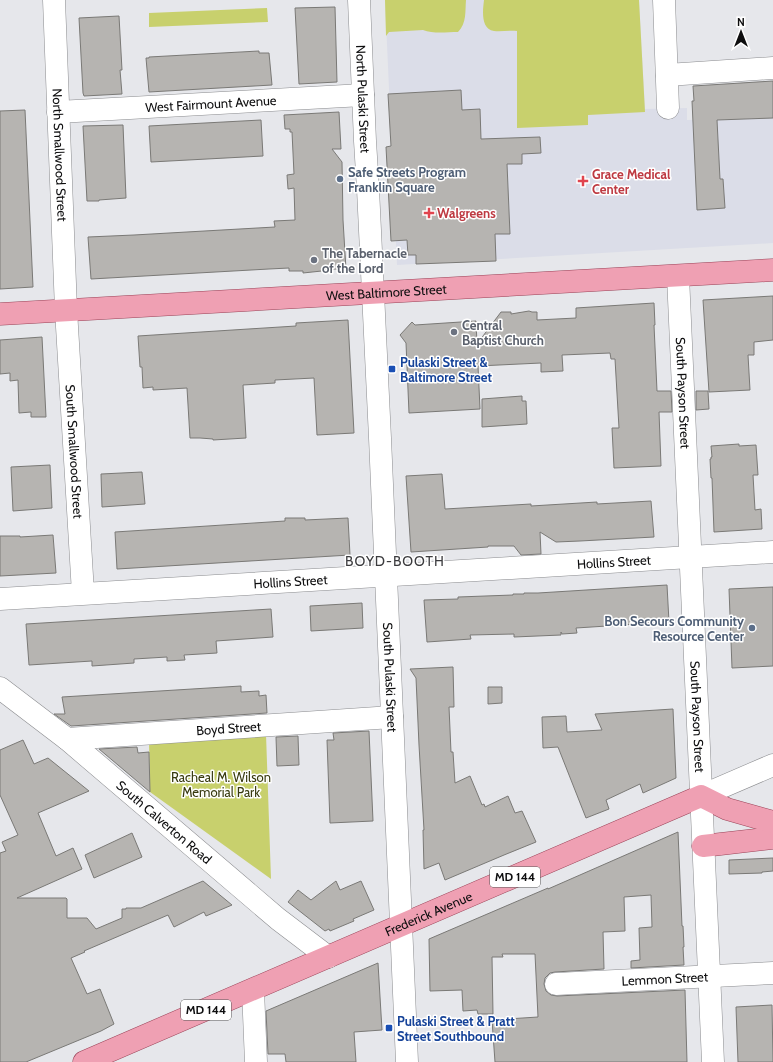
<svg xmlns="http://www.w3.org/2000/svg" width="773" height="1062" font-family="Cabin,sans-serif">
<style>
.built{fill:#dbdde8}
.green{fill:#c8d06d}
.building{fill:#b6b4b1;stroke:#7a7976}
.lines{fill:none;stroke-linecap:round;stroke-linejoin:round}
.minor-casing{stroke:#8b8c8f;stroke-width:23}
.major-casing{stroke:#9a4358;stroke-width:23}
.minor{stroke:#fff;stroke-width:22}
.major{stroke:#efa0b3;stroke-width:22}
.service-dot{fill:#5c6f8a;stroke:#fff;stroke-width:1.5}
.health-dot{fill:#e0444e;stroke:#fff;stroke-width:1.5}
.worship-dot{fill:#6b7280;stroke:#fff;stroke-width:1.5}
.transit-dot{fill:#1a4fb4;stroke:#fff;stroke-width:1.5}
.labels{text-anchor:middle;stroke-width:3;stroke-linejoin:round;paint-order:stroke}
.shield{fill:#fff;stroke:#565657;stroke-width:1}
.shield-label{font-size:12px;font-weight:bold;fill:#0e0e0f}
.street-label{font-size:13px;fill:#0e0e0f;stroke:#fff}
.service-label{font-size:13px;font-weight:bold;fill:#4e5e75;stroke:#fff;text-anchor:start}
.health-label{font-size:13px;font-weight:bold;fill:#be3a42;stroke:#fff;text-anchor:start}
.worship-label{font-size:13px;font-weight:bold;fill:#5b616d;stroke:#fff;text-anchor:start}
.transit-label{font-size:13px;font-weight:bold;fill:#164399;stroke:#fff;text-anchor:start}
.park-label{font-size:13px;fill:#383a0f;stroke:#fff}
.neighbourhood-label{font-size:14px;letter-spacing:1px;fill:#3b3b3e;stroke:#fff}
</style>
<rect width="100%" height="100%" fill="#e6e7eb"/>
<path class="built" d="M385,0H639L645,109L687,108V120L773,117V243L397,265Z"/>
<path class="green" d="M385,0H466C465,11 467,23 458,32C447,32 433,34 423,30L389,32L386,36Z
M484,0H639L645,112L588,115V125L517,128V31C509,30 501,32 494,31C480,29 483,9 484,0Z
M267,8L268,22L149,27V13Z
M266,734L271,879L150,792L149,741Z"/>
<path class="building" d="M335,7L337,82L299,84L295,8Z
M119,16L122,70H120L122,94L84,96L83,93L79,18Z
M259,51V53H269L272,85L149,92L146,58H149V57Z
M773,81V118L717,120L720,179H723L725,208L697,210L692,101H694L693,86Z
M461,90L462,110L480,109L481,139L540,137L541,153L522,154V164H507L510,234H495L496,261L416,264V255H408L407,240L391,241L386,147L391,146L388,94Z
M25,110L33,287L0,289V111Z
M339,112L341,149H332L342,162L343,220L346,269H331V270L303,273V271H289V268L269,269L91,279L88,237L134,235L275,227L274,221L295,220L294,188L288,189L287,175L294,174L292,132H290V129H285L284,115Z
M261,120L263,156L151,162L149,126Z
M123,125L126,198L99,200V201H87L83,126Z
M773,296V340L754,342V355H748L750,390L709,392L703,300Z
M654,303L655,325H654L657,391H671L672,412H659L661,466L614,468L612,428H619L615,359H611L610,353L562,355L563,371L541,372V363L478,366L480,409L409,413L406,343L400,335L412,322L415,325L476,321L477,344L501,312H511V314L529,311L532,312H537V320L576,318V308Z
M348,320L354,433L317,435L314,378L275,380V383L243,385L246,438L213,440V439L200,438H190L187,388L153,390V387L143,388L142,367H140L138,336L296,326V323Z
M42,337L46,417H31V412L19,413L18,380L10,381V373L0,374V340Z
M696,391H708L709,409L696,410Z
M522,396V401H526L527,424L482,427V399Z
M739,444V446L756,445L758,475H753L755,510L761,509L762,529L714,532L712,478H711L710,459H711V457H712L711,446Z
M50,465L52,508L13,511L11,467Z
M142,472L145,504L102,507L101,474Z
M442,474L445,509L531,504V506L597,502V504L651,501L654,537L580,541L556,542L540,532L541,554L521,555L514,546H488V547L411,552L406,476Z
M285,518H305V520L348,518L350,555L117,569L115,532L285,521Z
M53,535L56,573L0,576V536H20V537Z
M667,585L669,622L576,628L577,633L562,634L561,632V635L514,637V634L470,635L471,639L427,642L424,600L458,599V597L513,595V594H524V593H538Z
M773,587V666L732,668L729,589Z
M362,603L363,628L311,631L310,606Z
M271,609L273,637L216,641L217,653L184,655L185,660L167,661V657L134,659V663L92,666V661L29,665L26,624Z
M453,667L454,707H449L451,752H453L455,783L470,776L482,805L484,804L485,807L508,796L515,813L522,811L536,842L504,855L445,880L439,863L424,869L423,830H424L419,745L416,678L410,669Z
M241,686V692L259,691V696L266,695L267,713L71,726L54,714H65L62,697Z
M488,687H502V703L488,704Z
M673,709L676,778L643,793L640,784L606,800L609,809L586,818L558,747L543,748L542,717L566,716L567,732L602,730L595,714Z
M369,731L373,821L330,823L327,740H334L333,733Z
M298,736L299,765L277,766L276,737Z
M23,740L34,764L48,758L89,791L38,813L56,856L73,848L82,869L17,898H66L67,899V918H87L96,929L122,918V909H126V908H141L203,881L232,905L206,916L204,912L174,927L168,915L84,951L85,952L71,958L87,994L100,989L114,1024L101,1031L26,1062H0V853L6,851L2,842L18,835L0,795V750Z
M137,747L138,753L149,752L150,792L99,749Z
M678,832L682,926H683L684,947H683L684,965L631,968V961L640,960L639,928L652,927L651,895L624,897L625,931L603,932L604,969L555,972L550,973L545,978L544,984L546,991L551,995L557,996L685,990L687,1062H495L492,1020L538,1017L535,954H502L503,957H492L493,1014H478L477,1010L463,1011L462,990L430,991L429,939L548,888V889Z
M132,833L142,857L94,878L85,855Z
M773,858V871L762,872V873L729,874V860Z
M336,881L340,890L361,881L374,910L353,919L354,921L330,931L329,929L325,931L288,902L298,890L311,900Z
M378,963L382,1030L354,1032L356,1062H286L285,1054H268L266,1011Z
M772,1005L773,1062H738L736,1007Z"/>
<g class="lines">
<defs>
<g id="minor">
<path id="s1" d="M54,0L66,310L83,593"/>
<path id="s2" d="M359,0L365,141L368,189L380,438L407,1062"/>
<path d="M664,0L668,108"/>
<path d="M667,75L773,68"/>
<path id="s3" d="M58,112L363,95"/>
<path id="s4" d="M678,276L713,1062"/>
<path id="s5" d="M0,599L773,552"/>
<path id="s6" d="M0,688L67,739L278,919L328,957"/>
<path id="s7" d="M67,739L392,717"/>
<path d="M701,796L773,765"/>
<path id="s8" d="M556,984L773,973"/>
<path d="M253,990L256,1062"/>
</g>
<g id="major">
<path id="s9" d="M0,314L773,270"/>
<path d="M703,846L773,838"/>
<path id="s10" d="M84,1062L701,796L727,809L773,822"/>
</g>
</defs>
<use href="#minor" class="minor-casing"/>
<use href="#major" class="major-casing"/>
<use href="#minor" class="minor"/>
<use href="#major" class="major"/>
</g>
<g class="service-dot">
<circle cx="340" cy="179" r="4"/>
<circle cx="752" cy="628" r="4"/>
</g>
<g class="health-dot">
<path d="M581 175h4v4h4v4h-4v4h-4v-4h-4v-4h4z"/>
<path d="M427 207h4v4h4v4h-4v4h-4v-4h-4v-4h4z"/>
</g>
<g class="worship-dot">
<circle cx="314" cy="260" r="4"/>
<circle cx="454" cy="332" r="4"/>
</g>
<g class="transit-dot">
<rect x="388" y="365" width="8" height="8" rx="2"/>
<rect x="385" y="1024" width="8" height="8" rx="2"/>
</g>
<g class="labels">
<g class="shield">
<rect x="490" y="867" width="50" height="20" rx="3"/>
<rect x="181" y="1000" width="50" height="20" rx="3"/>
</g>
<g class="shield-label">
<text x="515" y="881">MD 144</text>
<text x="206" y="1014">MD 144</text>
</g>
<g class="street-label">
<text dy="5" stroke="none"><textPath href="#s2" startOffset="99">North Pulaski Street</textPath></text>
<text dy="5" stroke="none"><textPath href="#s3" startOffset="153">West Fairmount Avenue</textPath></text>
<text dy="5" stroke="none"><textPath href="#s1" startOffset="155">North Smallwood Street</textPath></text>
<text dy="5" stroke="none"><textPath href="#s9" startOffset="387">West Baltimore Street</textPath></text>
<text dy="5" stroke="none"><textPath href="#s4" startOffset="117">South Payson Street</textPath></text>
<text dy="5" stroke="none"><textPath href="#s1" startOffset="452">South Smallwood Street</textPath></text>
<text dy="5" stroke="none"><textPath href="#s5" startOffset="615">Hollins Street</textPath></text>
<text dy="5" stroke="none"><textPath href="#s5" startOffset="291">Hollins Street</textPath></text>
<text dy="5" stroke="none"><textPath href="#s2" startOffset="678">South Pulaski Street</textPath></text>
<text dy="5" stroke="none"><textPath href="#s4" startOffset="441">South Payson Street</textPath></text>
<text dy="5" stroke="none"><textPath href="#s7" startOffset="162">Boyd Street</textPath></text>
<text dy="5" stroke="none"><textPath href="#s6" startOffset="212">South Calverton Road</textPath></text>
<text dy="5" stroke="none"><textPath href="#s10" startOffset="375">Frederick Avenue</textPath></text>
<text dy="5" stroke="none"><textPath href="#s8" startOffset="109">Lemmon Street</textPath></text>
</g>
<g class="service-label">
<text x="348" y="177">Safe Streets Program<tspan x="348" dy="15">Franklin Square</tspan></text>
<text x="744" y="626" text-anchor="end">Bon Secours Community<tspan x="744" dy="15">Resource Center</tspan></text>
</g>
<g class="health-label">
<text x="592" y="179">Grace Medical<tspan x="592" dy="15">Center</tspan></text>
<text x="437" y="218">Walgreens</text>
</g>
<g class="worship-label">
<text x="322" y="258">The Tabernacle<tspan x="322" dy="15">of the Lord</tspan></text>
<text x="462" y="330">Central<tspan x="462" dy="15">Baptist Church</tspan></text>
</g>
<g class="transit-label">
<text x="400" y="367">Pulaski Street &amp;<tspan x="400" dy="15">Baltimore Street</tspan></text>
<text x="397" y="1026">Pulaski Street &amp; Pratt<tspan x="397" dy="15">Street Southbound</tspan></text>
</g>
<g class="park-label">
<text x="221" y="782">Racheal M. Wilson<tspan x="221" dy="15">Memorial Park</tspan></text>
</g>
<g class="neighbourhood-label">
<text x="395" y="566">BOYD-BOOTH</text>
</g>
</g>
<g transform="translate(741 32)" stroke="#ffffff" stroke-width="3" paint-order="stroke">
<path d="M0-3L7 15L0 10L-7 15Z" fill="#0e0e0f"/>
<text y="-6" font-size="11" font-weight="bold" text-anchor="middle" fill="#0e0e0f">N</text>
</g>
</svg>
